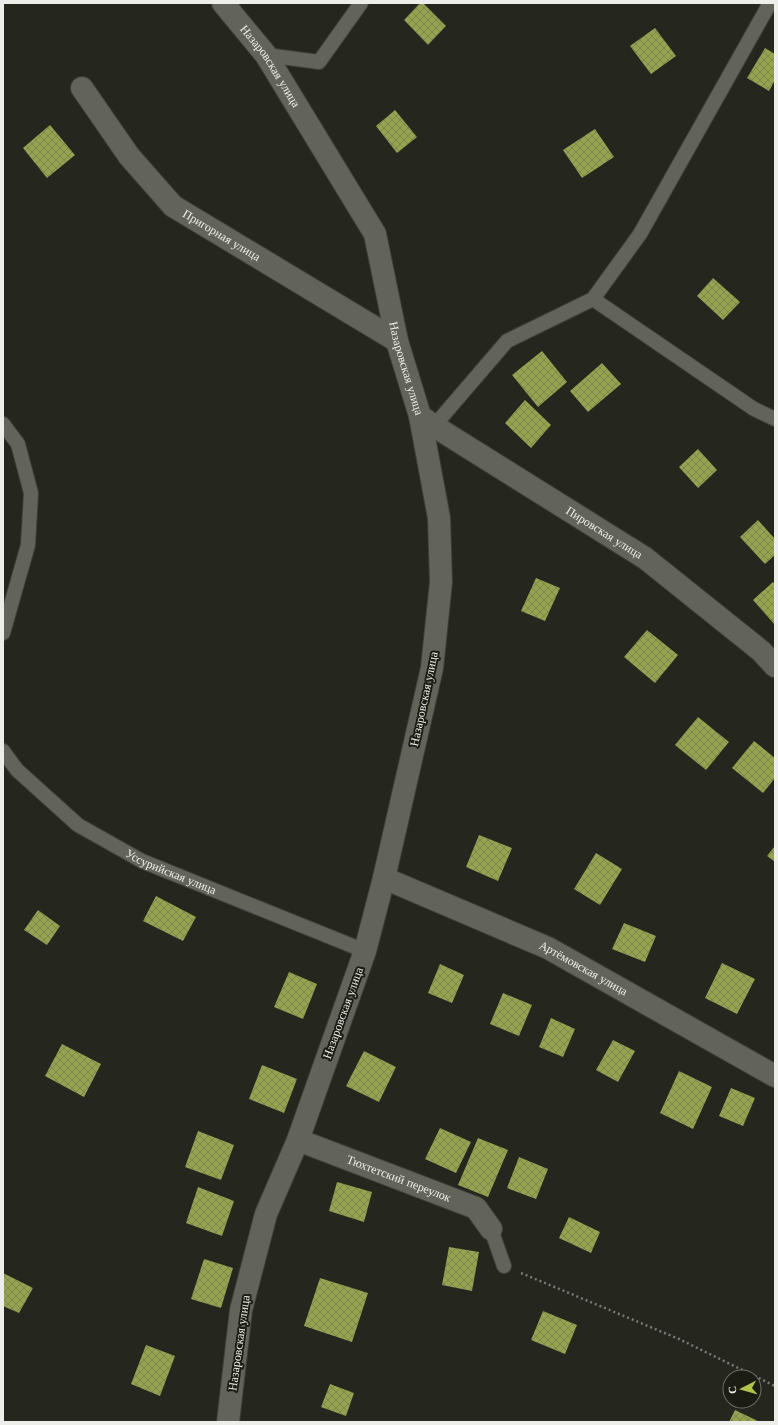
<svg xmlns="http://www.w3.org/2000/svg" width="778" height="1425" font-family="'Libre Baskerville',serif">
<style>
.building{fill:url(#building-cross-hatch)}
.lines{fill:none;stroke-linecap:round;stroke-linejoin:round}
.lane-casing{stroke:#3f403a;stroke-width:16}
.street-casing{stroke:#3f403a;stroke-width:24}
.path{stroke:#7a7b74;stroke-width:2.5;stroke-dasharray:2 3;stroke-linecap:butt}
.lane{stroke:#62645a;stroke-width:14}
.street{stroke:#62645a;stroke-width:22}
.labels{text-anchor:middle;stroke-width:4;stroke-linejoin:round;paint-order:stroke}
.street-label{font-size:12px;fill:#edeee9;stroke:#1b1d14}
</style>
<defs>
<pattern id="building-cross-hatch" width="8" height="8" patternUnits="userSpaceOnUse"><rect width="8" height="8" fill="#95a250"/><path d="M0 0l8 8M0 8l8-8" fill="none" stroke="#7e874d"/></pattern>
</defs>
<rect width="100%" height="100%" fill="#25261e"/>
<path class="building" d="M420,3H423L446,26L428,45L404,20Z
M655,28L676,56L651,74L630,46Z
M765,48L775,54V80L769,91L747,78Z
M395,110L417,137L397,153L376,126Z
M50,125L75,155L47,178L23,148Z
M595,129L614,157L582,178L563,150Z
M713,278L740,302L723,320L697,296Z
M542,351L567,382L538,407L512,375Z
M602,363L621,384L588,412L570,391Z
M525,400L551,425L531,448L505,423Z
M698,449L717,470L698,488L679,467Z
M758,520L775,539V555L765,564L740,537Z
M536,578L560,588L545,621L521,611Z
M773,582L775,584V625L753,600Z
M647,630L678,655L655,683L624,657Z
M698,717L729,742L706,770L675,745Z
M754,741L775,758V778L763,793L732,768Z
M479,835L512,848L498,881L466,867Z
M775,846V862L767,856Z
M596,853L622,869L600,905L574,889Z
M156,896L196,917L183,941L143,921Z
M38,910L60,926L47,945L24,930Z
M624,923L656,936L645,962L612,949Z
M722,963L755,979L737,1014L705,998Z
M440,964L464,975L452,1003L428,993Z
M289,972L317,984L303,1019L274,1007Z
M503,993L532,1005L519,1036L490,1024Z
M551,1018L575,1029L563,1057L539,1047Z
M613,1040L635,1051L618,1082L596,1070Z
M62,1044L101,1064L84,1097L45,1076Z
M364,1051L396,1067L379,1102L346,1086Z
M262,1065L297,1079L284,1113L249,1099Z
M679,1071L712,1087L693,1129L660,1113Z
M731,1088L755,1098L743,1126L719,1116Z
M440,1128L471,1142L456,1173L425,1159Z
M198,1131L234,1145L221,1180L185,1167Z
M478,1138L508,1150L488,1197L458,1185Z
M519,1157L548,1169L536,1199L507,1188Z
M337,1182L372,1192L364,1222L329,1211Z
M198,1187L234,1201L222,1236L186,1223Z
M569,1217L600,1232L591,1253L559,1238Z
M449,1247L479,1252L472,1291L442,1285Z
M204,1259L233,1268L221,1308L191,1299Z
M3,1273L33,1288L19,1313L3,1306Z
M320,1278L368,1293L352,1342L304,1326Z
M543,1311L577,1325L565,1354L531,1340Z
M146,1345L175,1356L160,1396L131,1384Z
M330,1384L354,1393L346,1416L321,1407Z
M735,1410L760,1422H729Z"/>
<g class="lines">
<defs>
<g id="lane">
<path d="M266,55L319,62L361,3"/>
<path d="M593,299L754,409L775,419"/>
<path d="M3,424L18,444L31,493L28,545L3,633"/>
<path d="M434,426L507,341L593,299L640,234L770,3"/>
<path id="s1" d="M3,751L17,770L78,825L142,861L365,951"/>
<path d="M491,1229L504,1266"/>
</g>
<g id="street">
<path id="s2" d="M223,3L266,55L375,234L397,341L420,416L439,518L441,582L432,668L384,878L365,951L298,1140L266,1214L241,1310L228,1422"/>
<path id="s3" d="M82,88L129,156L173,206L397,341"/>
<path id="s4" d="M420,416L434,426L645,558L761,651L775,666"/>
<path id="s5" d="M384,878L548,948L775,1076"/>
<path id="s6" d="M298,1140L476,1208L491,1229"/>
</g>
</defs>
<use href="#lane" class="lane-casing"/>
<use href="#street" class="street-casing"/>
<path class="path" d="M521,1273L679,1339L775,1386"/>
<use href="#lane" class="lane"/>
<use href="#street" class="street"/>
</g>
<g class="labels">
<g class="street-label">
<text dy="4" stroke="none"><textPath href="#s2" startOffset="79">Назаровская улица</textPath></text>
<text dy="4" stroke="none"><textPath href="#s3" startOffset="206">Пригорная улица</textPath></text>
<text dy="4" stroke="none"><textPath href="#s2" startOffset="415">Назаровская улица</textPath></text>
<text dy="4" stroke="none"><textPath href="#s4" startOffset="218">Пировская улица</textPath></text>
<text transform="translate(424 699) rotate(-78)" y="4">Назаровская улица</text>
<text dy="4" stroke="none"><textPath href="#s1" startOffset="210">Уссурийская улица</textPath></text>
<text dy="4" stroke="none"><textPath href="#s5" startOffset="219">Артёмовская улица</textPath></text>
<text transform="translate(343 1013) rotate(-70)" y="4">Назаровская улица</text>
<text dy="4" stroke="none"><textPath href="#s6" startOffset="108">Тюхтетский переулок</textPath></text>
<text transform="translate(239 1343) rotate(-82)" y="4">Назаровская улица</text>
</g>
</g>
<rect width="778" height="1425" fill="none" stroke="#edeee9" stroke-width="8"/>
<g transform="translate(742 1389) rotate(264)"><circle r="19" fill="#1b1d14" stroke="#6f7169"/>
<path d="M0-3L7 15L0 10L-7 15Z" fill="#b2c34c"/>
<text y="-6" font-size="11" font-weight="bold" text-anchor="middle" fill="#edeee9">С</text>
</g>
</svg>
